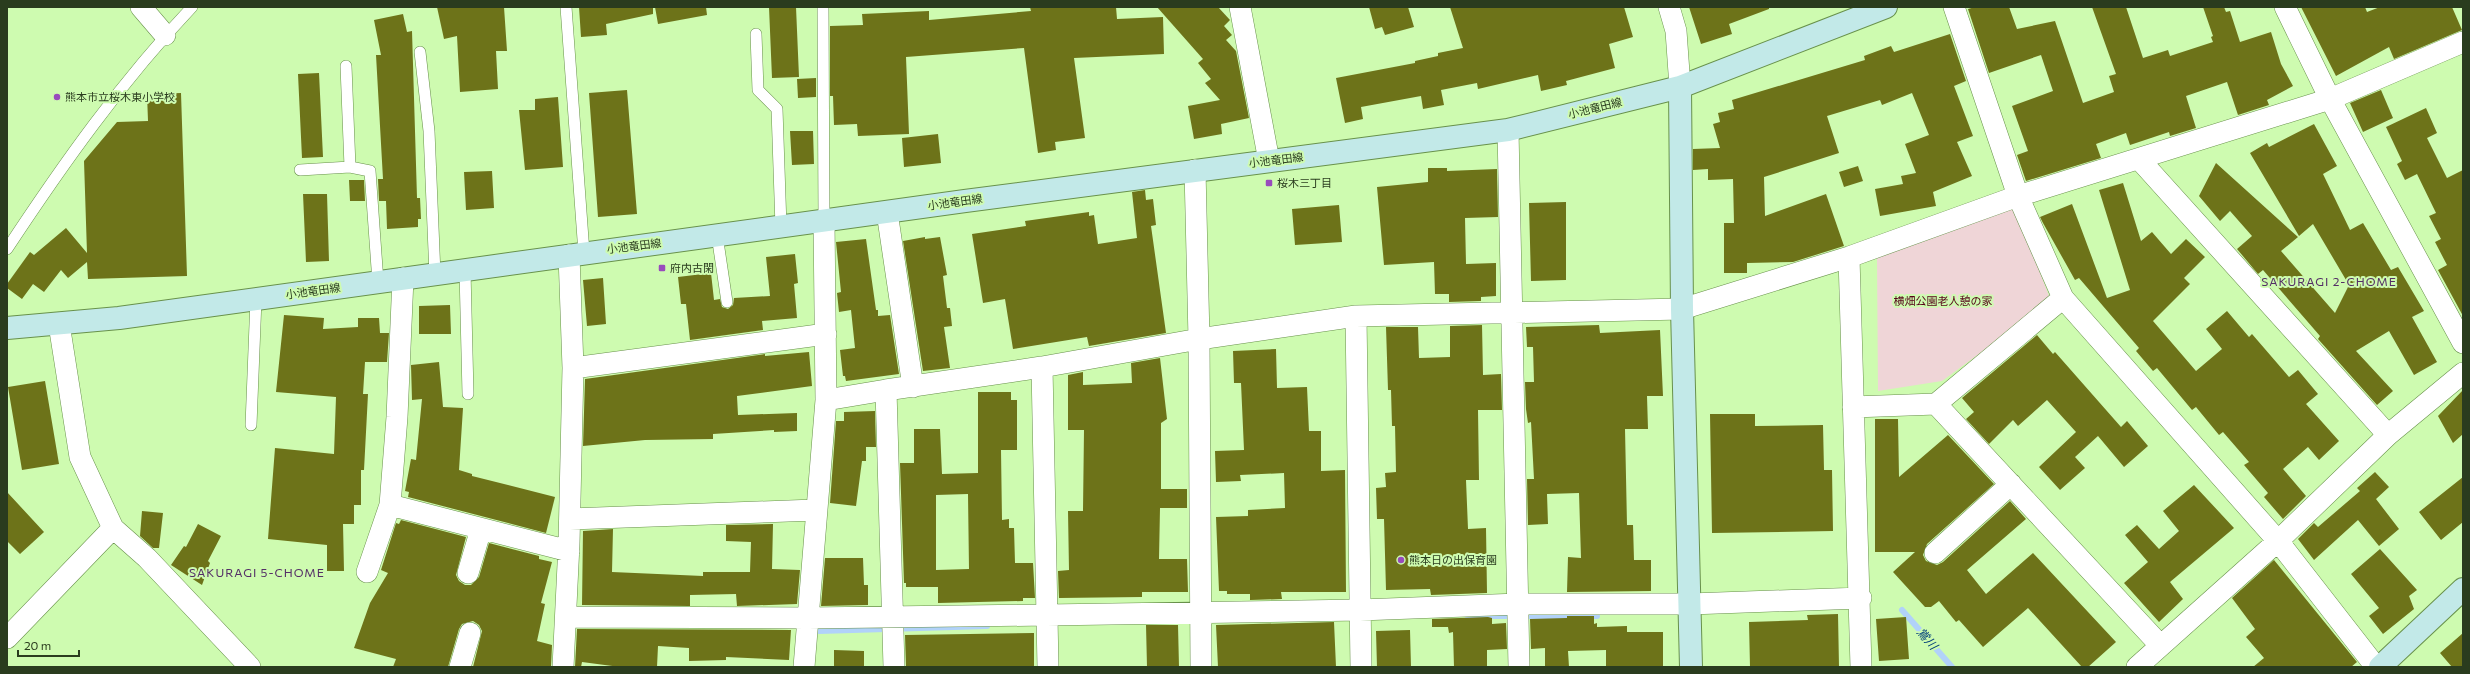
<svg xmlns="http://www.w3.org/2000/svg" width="2470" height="674" font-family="Commissioner,'Noto Sans JP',sans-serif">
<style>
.green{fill:#efd5d7}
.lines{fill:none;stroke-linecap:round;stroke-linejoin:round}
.stream{stroke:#b1d2f9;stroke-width:6}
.building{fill:#6d7319;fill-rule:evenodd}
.lane-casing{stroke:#68914b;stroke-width:12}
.street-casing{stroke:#68914b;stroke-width:22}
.secondary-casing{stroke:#68914b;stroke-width:24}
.lane{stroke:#fff;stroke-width:11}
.street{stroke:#fff;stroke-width:21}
.secondary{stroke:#c2e9e8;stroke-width:22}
.poi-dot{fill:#984bbc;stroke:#cefbb0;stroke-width:1.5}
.labels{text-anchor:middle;stroke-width:4;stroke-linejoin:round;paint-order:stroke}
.poi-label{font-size:11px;fill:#2a3c1e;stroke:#cefbb0;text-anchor:start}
.street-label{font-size:11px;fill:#2a3c1e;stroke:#cefbb0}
.park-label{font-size:11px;fill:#540017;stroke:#cefbb0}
.neighbourhood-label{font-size:12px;letter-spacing:1px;fill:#542f66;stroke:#cefbb0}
.water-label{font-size:12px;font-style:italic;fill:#003f7a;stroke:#cefbb0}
</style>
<rect width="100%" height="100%" fill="#cefbb0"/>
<path class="green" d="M2015,208L2051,301L1942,381L1878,391L1877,256Z"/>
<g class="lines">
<path class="stream" d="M1902,610L1952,667
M1468,616H1597
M819,631L987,626"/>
</g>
<path class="building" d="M437,7H504L507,51H496L498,89L460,92L457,36L444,39Z
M579,7H653V14L606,24L607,35L581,37Z
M655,7H706L707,15L658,24Z
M769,7H796L799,77L772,78Z
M1030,7H1116L1117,19L1163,17L1164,54L1074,58L1085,138L1055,142L1056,150L1038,153L1024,48L906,57L909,134L858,136L857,124L834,125L833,96H830V26L863,25L862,14L929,11V20L1031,11Z
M1157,7H1218L1230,20L1224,26L1232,35L1226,40L1236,51L1249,118L1221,124L1222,134L1194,139L1188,106L1220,100L1205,83L1211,79L1198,63L1203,59Z
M1369,7H1408L1414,27L1385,35L1382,27L1375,29Z
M1450,7H1624L1633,37L1609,44L1615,68L1566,81L1567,85L1541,91L1538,75L1478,89L1477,83L1441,90L1444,105L1423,109L1421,96L1361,107L1363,119L1345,123L1336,78L1415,63V61L1438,56V53L1463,48Z
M1689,7H1769V9L1729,24L1732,34L1701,44Z
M1975,7H2009L2017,29L2055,21L2083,103L2114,92L2109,76L2116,74L2092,7H2126L2143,58L2168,50L2170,56L2213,42L2211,37L2213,36L2203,7H2224L2226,12L2230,11L2240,42L2271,32L2281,64L2293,86L2267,100L2269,105L2238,115L2227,82L2186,96L2196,128L2170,136L2169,132L2130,145L2126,133L2096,144L2101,158L2026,181L2017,155L2028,151L2012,106L2053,91L2041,55L1989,73L1968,9Z
M2301,7H2365L2367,12L2380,7H2452L2462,30L2394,59L2389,47L2336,76Z
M403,14L407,32L412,31L417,198H420L421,219H418V227L387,229L386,201H379L378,179H383L376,55H381L374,20Z
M1950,34L1966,81L1954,86L1973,136L1957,142L1972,176L1933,192L1936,206L1880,216L1875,189L1903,184L1901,176L1916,173L1905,144L1929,135L1912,93L1882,105L1880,100L1827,116L1839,153L1764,177L1765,216L1826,194L1844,246L1793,262L1747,263V273H1724V223H1734L1733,179L1708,180V169L1693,170V149L1720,148L1713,124L1720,122L1718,113L1734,109L1732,100L1865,60L1864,56L1891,46L1894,52Z
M319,73L323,157L302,158L298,74Z
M816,78V97L798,98L797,79Z
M627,90L637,214L598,217L589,93Z
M2381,90L2393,118L2363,132L2350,103Z
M181,93L187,276L88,279L87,262L68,278L61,270L44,292L33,284L22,299L7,288V284L30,252L34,255L66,228L87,253L84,161L117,122L148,121L147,94Z
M558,97L563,167L525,170L519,110H535V99Z
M2426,108L2437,133L2427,138L2447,178L2463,170V316L2438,270L2447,265L2435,242L2441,239L2429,216L2436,213L2417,174L2405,180L2397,164L2402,161L2386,127Z
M2314,124L2337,166L2323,174L2350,230L2363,223L2391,270L2398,267L2424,311L2412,317L2437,362L2414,375L2389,331L2356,351L2393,391L2377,405L2318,339L2320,336L2263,270L2258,274L2237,249L2252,236L2230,211L2220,221L2199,196L2216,163L2298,237L2281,251L2335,313L2349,285L2313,224L2299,236L2250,153L2267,143L2269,147Z
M790,131H813L814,164L792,165Z
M938,134L941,163L904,167L902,138Z
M1858,166L1863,181L1844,187L1839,172Z
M1428,168H1447V171L1497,169L1498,217L1465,218L1466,264L1496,263V296L1481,297V301L1449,302V294H1435L1434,262L1384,265L1377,187L1428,182Z
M492,171L494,208L466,210L464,172Z
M349,180H364L365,201H350Z
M2123,183L2141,241L2152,232L2171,254L2186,239L2205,257L2184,278L2190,284L2153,321L2196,371L2222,349L2206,329L2227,311L2249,337L2252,334L2289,377L2298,370L2318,394L2306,404L2339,441L2319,460L2308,447L2283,469L2306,496L2283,519L2264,497L2268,493L2244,465L2249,462L2223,432L2219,435L2196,407L2192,410L2157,368L2153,371L2136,351L2139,348L2079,278L2075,280L2043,223L2040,217L2072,204L2107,298L2130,290L2099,190Z
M1145,190L1146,200L1153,199L1156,225L1151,226L1166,333L1089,346L1087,337L1013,349L1005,299L983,303L972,234L1026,226L1025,221L1089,212V216L1094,215L1098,244L1137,238L1132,192Z
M303,194H327L329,261L306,262Z
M1566,202V280L1531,281L1529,203Z
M1339,205L1342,242L1295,245L1292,209Z
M925,237V239L940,237L947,275L943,276L947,308H950L952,326L944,327L950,368L923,371L903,241Z
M866,239L876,310H878V316L890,315L899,374L846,381L845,376H843L840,350L855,348L851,310L839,312L837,293L841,292L836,242Z
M795,254L798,283L794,284L797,318L762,321L763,330L690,340L686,304H681L678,277L711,273L714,300L720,299L722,307L728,309L733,305L734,298L770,296L766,257Z
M603,278L606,324L587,326L583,280Z
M450,305L451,334H419V306Z
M284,315L324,318L323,329L358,327V318H379L380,333H389L387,362H365L363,394H368L364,470H361V505H354V524H343L344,571H327V545L268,539L275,448L334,454L336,397L276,392Z
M1482,325L1483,375L1501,374L1502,410H1478L1479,480H1466L1468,529L1486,528L1487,593L1431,595L1430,589L1386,590L1384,519H1377L1376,488L1386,487L1385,473L1396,472L1395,426H1392L1391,390H1388L1386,327H1418L1419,358L1450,357V326Z
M1599,325L1600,333L1660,330L1663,396H1647L1648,429H1625L1627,525H1633L1634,560H1651V591L1567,592L1568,557L1581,558L1579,493L1547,494L1548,524L1528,525L1527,479H1534L1531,422L1528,423L1526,409L1525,382H1534L1533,347H1527L1526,327Z
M2037,335L2053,354L2055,352L2121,427L2127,421L2148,446L2124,467L2098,436L2075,457L2085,468L2060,490L2039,467L2076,432L2047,400L2018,426L2013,420L1989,444L1966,419L1974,412L1962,398Z
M1276,349L1277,388L1307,387L1309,431H1321V471L1345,470L1346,592H1281L1282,599L1250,600V594H1227V591H1219L1216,517L1248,516V510L1285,508L1284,473L1240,475L1241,481L1216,482L1215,451L1244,450L1241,383H1234L1233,351Z
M809,352L812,386L737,396L738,415L797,413V431L774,432V430L713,434V439L645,440L583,446L585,379L765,354V356Z
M1160,358L1167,419L1161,423V489H1187V508H1160L1159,559H1187L1188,592H1142V597L1059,598L1058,571L1069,570L1068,511H1083L1084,430H1068V375L1083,372V385L1132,383L1131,363Z
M439,362L443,407L463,408L459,470L472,474V476L555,497L546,533L408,497L409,492L405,491L411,459L416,460L422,399L412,400L411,365Z
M45,381L59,464L22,470L8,387Z
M2463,390V434L2453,443L2438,416Z
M978,392H1011V400H1017V450H1001L1002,520L1009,519V528H1014L1015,563H1033L1035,598H1023V601L938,603V587H906V583H904L900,463H914V429H940L942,474L978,473ZM968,494L969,569L936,570V495Z
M875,411L876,447H866V461H862L856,506L830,503L836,421H844V412Z
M1710,414H1755V426L1823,425L1824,470H1832L1833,531L1712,533Z
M1875,419H1898L1899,477L1948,435L1994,484L1927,544L1923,555L1926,561L1937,565L1943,562L2010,501L2026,519L1967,570L1986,594L2033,553L2116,642L2088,667H2082L2028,608L1983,647L1959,620L1956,622L1939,601L1931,607H1925L1893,572L1915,552H1875Z
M2375,472L2389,487L2376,499L2399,529L2379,546L2358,520L2314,560L2298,539L2314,523L2318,527L2360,491L2357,488Z
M2463,477V522L2441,540L2419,512Z
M2194,485L2234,528L2170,582L2183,599L2159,622L2124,583L2148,562L2125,535L2137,525L2159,549L2179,531L2163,511Z
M7,492L44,532L20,554L7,541Z
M142,511L163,513L159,548H153L140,536Z
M401,520L466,537L456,575L459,581L465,585H471L479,577L489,543L539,556V559L552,562L541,603L545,604L537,641L552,645L551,667H473L482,631L479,625L473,621L462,624L459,629L448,667H393L396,659L354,648L370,603L388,573L381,570L396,523L399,524Z
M198,524L221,536L208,561L210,563L202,585L171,565L184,546L186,547Z
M773,524L772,569L800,570L797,604L737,606L736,594L690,595V606L582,605L583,531L613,529L612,572L703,576V572H750L751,542L726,541V525Z
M2380,549L2417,590L2409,596L2414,609L2383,634L2369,616L2379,608L2351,574Z
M825,558H863L864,585H868V605L821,606Z
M2274,560L2357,662L2351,667H2253L2264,658L2246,637L2255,629L2232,598Z
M1838,614L1839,667H1750L1749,622L1808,620L1807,615Z
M1567,616H1594V624L1597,623V627L1627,626V632H1663V667H1606V650L1568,651L1569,667H1545V648L1531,649L1530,619L1567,618Z
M1488,617L1492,618V624L1506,623L1507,649L1487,650V667H1454L1453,632L1449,633L1448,627H1432V619Z
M1906,617L1909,659L1879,661L1876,619Z
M1334,622L1336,667H1218L1216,625Z
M1146,625H1178L1179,667H1147Z
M577,629L791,630L789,660L726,657V660L689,661V648L658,646L657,667H620L582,662L581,667H575Z
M1410,630L1411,667H1377L1376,631Z
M1034,633V667H906L905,635Z
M2463,633V667H2452L2440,653Z
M834,650L864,651V667H834Z"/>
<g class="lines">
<defs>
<path id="lane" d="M566,7L584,253
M823,7L824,221
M756,34L758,90L777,109L781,227
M420,52L429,131L435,275
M346,66L350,167L370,171L378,282
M300,170L350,167
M717,235L727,302
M7,249C63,164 122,81 192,7
M465,271L468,394
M251,425L256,299"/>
<path id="street" d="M141,7L165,35
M1240,7L1269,161
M1669,7L1676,31L1680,87
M1954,7L2018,196L2063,298L2278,541L2376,667
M2285,7L2330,99L2463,343
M1508,130L1519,667
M2139,159L2388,435
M1195,170L1199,339L1201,667
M887,212L913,387
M1849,257L1861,667
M1356,316L1361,667
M59,324L80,457L113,528L147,558L250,667
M573,368L826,334
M826,400L886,390
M1936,404L2160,645
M1853,407L1936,404L2063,298
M390,505L569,551
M570,519L815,510
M1935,553L2011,484
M367,572L390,505L397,417L403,278
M468,573L481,529
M566,617L808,618L1047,615L1360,610L1519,604H1690L1861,598
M7,638L113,528
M460,667L470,633
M563,667L569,544L573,368L569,255
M804,667L826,400L824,221
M894,667L886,390L1042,367
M1048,667L1042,367L1199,339L1356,316L1682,309L1849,257L2018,196L2330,99L2463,42
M2137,667L2278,541L2388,435L2463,373"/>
<path id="secondary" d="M1680,87L1682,309L1691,667
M7,328L119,318L965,201L1508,130L1680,87L1886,7
M2380,667L2463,589"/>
</defs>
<use href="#lane" class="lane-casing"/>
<use href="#street" class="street-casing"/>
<use href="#secondary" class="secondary-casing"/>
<use href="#lane" class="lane"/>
<use href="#street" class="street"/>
<use href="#secondary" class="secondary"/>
</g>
<g class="poi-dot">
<circle cx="57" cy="97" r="4"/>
<rect x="1265" y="179" width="8" height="8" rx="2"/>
<rect x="658" y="264" width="8" height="8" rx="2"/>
<circle cx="1401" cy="560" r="4"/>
</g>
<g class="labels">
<g class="poi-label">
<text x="65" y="101">熊本市立桜木東小学校</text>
<text x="1277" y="187">桜木三丁目</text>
<text x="670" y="272">府内古閑</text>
<text x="1409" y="564">熊本日の出保育園</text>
</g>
<g class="street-label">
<text transform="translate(1595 108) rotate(-14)" y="4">小池竜田線</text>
<text transform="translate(1276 160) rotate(-7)" y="4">小池竜田線</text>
<text transform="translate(955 202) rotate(-8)" y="4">小池竜田線</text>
<text transform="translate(634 246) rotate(-7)" y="4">小池竜田線</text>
<text transform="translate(313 291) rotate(-8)" y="4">小池竜田線</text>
</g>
<g class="park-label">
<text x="1943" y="305">横畑公園老人憩の家</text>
</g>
<g class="neighbourhood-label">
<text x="2329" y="286">SAKURAGI 2-CHOME</text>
<text x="257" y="577">SAKURAGI 5-CHOME</text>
</g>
<g class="water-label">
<text transform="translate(1927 639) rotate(49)" y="4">鴬川</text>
</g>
</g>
<rect width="2470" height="674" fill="none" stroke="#2a3c1e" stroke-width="16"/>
<path d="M18 650v6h61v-6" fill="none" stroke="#2a3c1e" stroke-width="2"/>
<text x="24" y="650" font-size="12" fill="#2a3c1e" stroke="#cefbb0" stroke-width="3" paint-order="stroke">20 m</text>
</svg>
